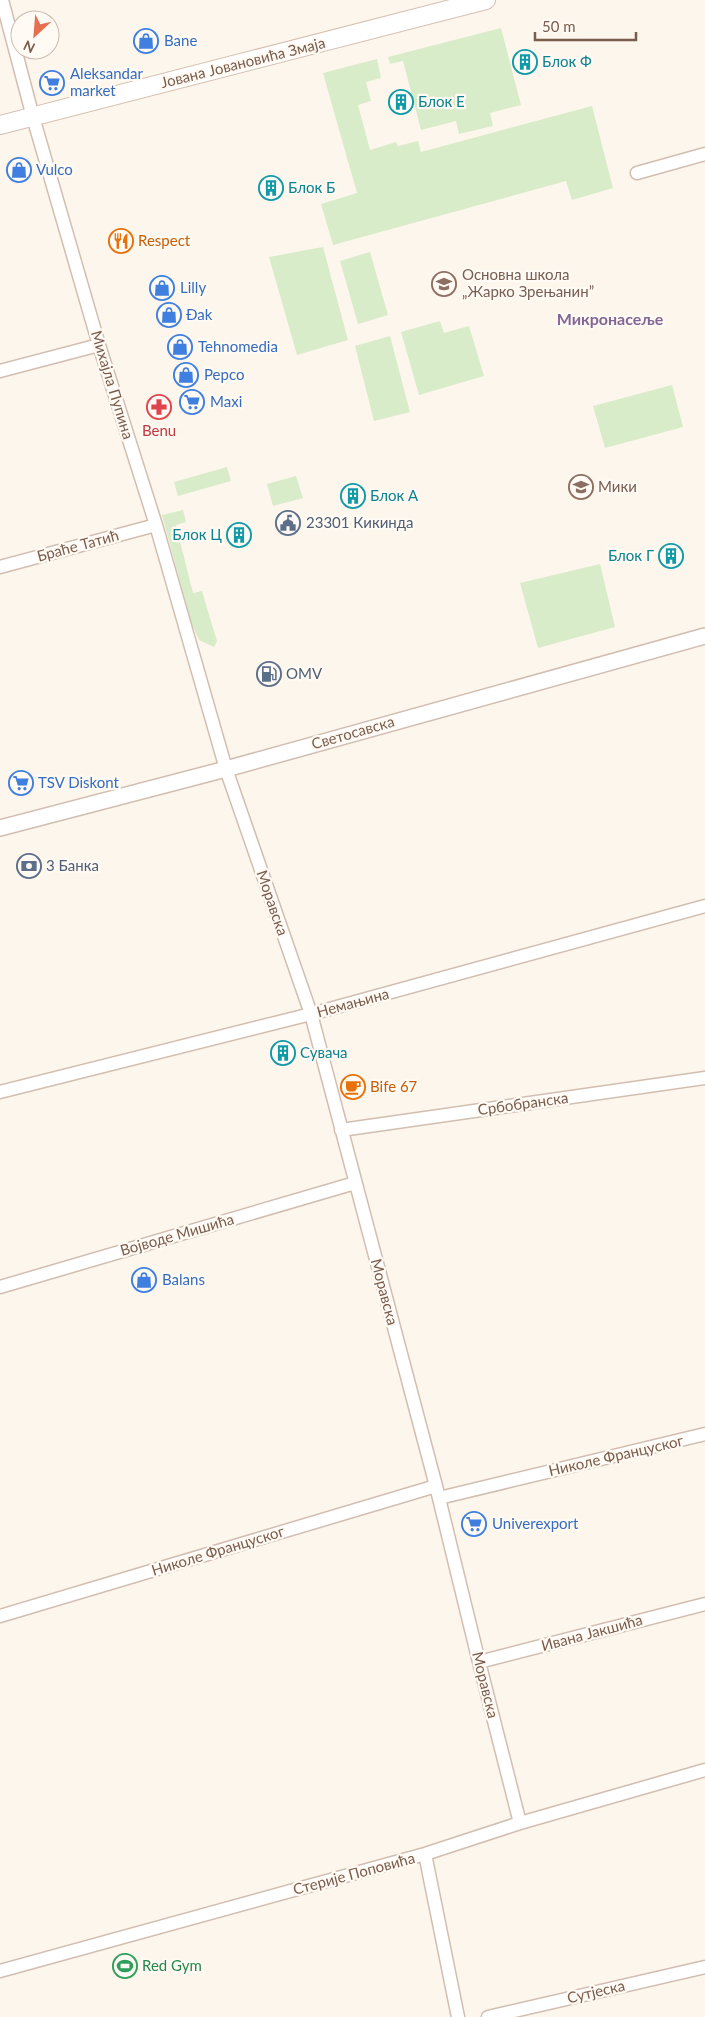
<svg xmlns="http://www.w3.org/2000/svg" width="705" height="2017" font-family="Lato,sans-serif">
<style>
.green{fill:#d8ecc9}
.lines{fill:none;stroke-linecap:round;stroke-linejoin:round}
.minor-casing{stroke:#d1beb0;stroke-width:15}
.tertiary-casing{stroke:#d1beb0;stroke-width:18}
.secondary-casing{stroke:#d6c0b0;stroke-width:20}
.minor{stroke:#fff;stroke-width:12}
.tertiary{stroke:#fff;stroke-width:15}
.secondary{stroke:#fff;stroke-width:18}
.labels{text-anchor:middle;stroke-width:4.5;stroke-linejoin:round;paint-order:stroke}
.shop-label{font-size:15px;fill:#366cbe;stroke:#fffaf3;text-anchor:start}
.culture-label{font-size:15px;fill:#0d838f;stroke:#fffaf3;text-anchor:start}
.street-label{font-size:15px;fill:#7a5c4d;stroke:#fffaf3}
.food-label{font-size:15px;fill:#c56008;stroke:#fffaf3;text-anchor:start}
.education-label{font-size:15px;fill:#785e54;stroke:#fffaf3;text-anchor:start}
.health-label{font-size:15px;fill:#be3a42;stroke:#fffaf3}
.service-label{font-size:15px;fill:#4e5e75;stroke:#fffaf3;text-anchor:start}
.leisure-label{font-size:15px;fill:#27864d;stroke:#fffaf3;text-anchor:start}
.neighbourhood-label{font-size:16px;font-weight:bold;fill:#846695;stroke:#fffaf3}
</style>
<rect width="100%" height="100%" fill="#fdf6ec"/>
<path class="green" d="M501,28L521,105L490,113L493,126L459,134L456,121L421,130L403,61L390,64L388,57Z
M377,59L381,78L366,82L371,101L358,105L370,150L396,142L398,146L418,141L421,152L592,106L613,188L572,200L566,181L333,245L321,204L357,193L323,73Z
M323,247L348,340L297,355L269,257Z
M370,252L388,315L358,324L340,261Z
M440,321L444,333L469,326L484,376L419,395L401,332Z
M390,336L410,412L374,421L355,346Z
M672,385L683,427L605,448L593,406Z
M227,467L231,481L178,496L174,482Z
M296,476L303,498L273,506L267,484Z
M183,510L186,522L176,525L193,593L202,591L217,641L214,647L199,640L191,622L162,515Z
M600,564L615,627L538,648L520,583Z"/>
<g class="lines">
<defs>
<path id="minor" d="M2,0L33,117L99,345L156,525L226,769L311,1014L436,1486L479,1662L520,1823
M637,173L705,154
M0,371L99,345
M0,567L156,525
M0,1092L311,1014L705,906
M341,1130L705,1078
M0,1287L355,1183
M439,1498L705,1434
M0,1616L436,1486
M479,1662L705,1604
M425,1854L458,2017
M0,1971L425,1854L520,1823L705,1770
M488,2017L705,1967"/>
<path id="tertiary" d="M0,828L226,769L705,636"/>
<path id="secondary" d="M0,125L486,0"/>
</defs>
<use href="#minor" class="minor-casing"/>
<use href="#tertiary" class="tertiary-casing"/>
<use href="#secondary" class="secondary-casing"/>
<use href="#minor" class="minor"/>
<use href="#tertiary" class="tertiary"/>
<use href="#secondary" class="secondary"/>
</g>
<defs>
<symbol id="shop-ring" viewBox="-11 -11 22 22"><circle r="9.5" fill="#fffaf3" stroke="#3f7fe0" stroke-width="1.5"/><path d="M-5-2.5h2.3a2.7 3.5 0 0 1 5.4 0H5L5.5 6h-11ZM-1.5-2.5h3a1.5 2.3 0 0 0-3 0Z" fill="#3f7fe0"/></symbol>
<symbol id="building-ring" viewBox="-11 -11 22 22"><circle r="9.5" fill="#fffaf3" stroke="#0f9aa8" stroke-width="1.5"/><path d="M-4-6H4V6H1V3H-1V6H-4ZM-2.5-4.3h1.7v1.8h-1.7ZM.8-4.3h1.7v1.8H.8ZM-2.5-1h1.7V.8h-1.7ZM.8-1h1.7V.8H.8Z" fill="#0f9aa8"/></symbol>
<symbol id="supermarket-ring" viewBox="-11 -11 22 22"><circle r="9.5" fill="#fffaf3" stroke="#3f7fe0" stroke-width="1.5"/><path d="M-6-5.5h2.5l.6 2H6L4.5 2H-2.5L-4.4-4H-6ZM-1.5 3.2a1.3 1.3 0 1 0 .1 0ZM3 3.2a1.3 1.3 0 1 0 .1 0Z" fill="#3f7fe0"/></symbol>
<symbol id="restaurant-ring" viewBox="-11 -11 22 22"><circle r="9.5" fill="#fffaf3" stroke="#e8710a" stroke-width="1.5"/><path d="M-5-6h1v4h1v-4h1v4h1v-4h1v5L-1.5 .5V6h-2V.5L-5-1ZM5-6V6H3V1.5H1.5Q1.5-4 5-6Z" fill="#e8710a"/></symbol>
<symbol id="school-ring" viewBox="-11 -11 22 22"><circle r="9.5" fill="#fffaf3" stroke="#8d6e63" stroke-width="1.5"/><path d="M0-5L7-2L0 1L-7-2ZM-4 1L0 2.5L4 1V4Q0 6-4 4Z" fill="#8d6e63"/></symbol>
<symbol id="pharmacy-ring" viewBox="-11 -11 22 22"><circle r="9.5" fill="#fffaf3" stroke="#e0444e" stroke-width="1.5"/><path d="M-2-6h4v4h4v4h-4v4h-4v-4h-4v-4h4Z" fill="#e0444e"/></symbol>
<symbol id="civic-ring" viewBox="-11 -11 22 22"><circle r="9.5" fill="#fffaf3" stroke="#5c6f8a" stroke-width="1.5"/><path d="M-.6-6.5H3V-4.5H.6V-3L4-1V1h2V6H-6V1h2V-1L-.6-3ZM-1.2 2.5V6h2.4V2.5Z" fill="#5c6f8a"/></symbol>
<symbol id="fuel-ring" viewBox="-11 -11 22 22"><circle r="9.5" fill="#fffaf3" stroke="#5c6f8a" stroke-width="1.5"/><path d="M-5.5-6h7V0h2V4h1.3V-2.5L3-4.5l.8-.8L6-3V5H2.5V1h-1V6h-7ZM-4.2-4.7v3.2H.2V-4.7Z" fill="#5c6f8a"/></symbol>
<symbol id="bank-ring" viewBox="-11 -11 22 22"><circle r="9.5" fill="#fffaf3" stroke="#5c6f8a" stroke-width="1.5"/><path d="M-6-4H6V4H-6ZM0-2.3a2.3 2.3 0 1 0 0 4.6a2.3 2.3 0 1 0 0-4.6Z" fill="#5c6f8a"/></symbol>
<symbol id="cafe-ring" viewBox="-11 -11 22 22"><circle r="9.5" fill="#fffaf3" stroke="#e8710a" stroke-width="1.5"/><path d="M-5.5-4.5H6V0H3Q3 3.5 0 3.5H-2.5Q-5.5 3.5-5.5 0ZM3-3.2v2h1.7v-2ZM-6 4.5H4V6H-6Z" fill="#e8710a"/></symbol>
<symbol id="stadium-ring" viewBox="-11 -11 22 22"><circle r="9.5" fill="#fffaf3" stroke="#2e9e5b" stroke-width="1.5"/><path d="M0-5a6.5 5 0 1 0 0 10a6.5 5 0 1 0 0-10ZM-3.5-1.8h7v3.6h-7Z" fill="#2e9e5b"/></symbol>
</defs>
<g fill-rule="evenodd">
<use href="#shop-ring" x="132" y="27" width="28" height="28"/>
<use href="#building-ring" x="511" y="48" width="28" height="28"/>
<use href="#supermarket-ring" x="38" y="69" width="28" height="28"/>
<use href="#building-ring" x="387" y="88" width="28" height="28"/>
<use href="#shop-ring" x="5" y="156" width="28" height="28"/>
<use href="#building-ring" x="257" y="174" width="28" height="28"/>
<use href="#restaurant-ring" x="107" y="227" width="28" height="28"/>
<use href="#school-ring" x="430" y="270" width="28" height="28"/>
<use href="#shop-ring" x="148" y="274" width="28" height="28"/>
<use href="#shop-ring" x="155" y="301" width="28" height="28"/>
<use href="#shop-ring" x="166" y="333" width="28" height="28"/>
<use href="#shop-ring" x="172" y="361" width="28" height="28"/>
<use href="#supermarket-ring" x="178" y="388" width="28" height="28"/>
<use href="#pharmacy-ring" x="145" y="393" width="28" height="28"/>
<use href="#school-ring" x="567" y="473" width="28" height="28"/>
<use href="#building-ring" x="339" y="482" width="28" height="28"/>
<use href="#civic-ring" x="274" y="509" width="28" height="28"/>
<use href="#building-ring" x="225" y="521" width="28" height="28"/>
<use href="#building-ring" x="657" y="542" width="28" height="28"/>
<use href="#fuel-ring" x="255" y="660" width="28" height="28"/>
<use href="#supermarket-ring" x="7" y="769" width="28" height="28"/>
<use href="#bank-ring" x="15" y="852" width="28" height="28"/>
<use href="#building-ring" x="269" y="1039" width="28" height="28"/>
<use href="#cafe-ring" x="339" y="1073" width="28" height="28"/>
<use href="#shop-ring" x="130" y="1266" width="28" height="28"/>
<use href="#supermarket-ring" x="460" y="1510" width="28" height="28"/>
<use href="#stadium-ring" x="111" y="1952" width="28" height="28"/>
</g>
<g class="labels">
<g class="shop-label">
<text x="164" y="46">Bane</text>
<text x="70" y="79">Aleksandar<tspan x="70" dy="17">market</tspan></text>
<text x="36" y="175">Vulco</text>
<text x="180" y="293">Lilly</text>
<text x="186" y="320">Đak</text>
<text x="198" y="352">Tehnomedia</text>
<text x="204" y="380">Pepco</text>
<text x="210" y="407">Maxi</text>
<text x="38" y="788">TSV Diskont</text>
<text x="162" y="1285">Balans</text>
<text x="492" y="1529">Univerexport</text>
</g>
<g class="culture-label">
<text x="542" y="67">Блок Ф</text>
<text x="418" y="107">Блок Е</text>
<text x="288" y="193">Блок Б</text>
<text x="370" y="501">Блок А</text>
<text x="222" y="540" text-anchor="end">Блок Ц</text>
<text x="654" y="561" text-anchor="end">Блок Г</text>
<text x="300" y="1058">Сувача</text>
</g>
<g class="street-label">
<text transform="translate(243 63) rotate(-14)" y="5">Јована Јовановића Змаја</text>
<text transform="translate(112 385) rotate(73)" y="5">Михајла Пупина</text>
<text transform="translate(78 546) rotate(-15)" y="5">Браће Татић</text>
<text transform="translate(353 733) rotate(-16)" y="5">Светосавска</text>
<text transform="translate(272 903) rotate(71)" y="5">Моравска</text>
<text transform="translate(353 1003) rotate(-15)" y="5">Немањина</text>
<text transform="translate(523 1104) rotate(-8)" y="5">Србобранска</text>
<text transform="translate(177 1235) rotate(-16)" y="5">Војводе Мишића</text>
<text transform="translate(384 1292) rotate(75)" y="5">Моравска</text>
<text transform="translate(616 1456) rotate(-13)" y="5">Николе Француског</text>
<text transform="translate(218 1551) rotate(-17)" y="5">Николе Француског</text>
<text transform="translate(592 1633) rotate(-15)" y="5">Ивана Јакшића</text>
<text transform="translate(485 1685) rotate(76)" y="5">Моравска</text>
<text transform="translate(354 1874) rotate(-15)" y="5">Стерије Поповића</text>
<text transform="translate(596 1992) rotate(-13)" y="5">Сутјеска</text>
</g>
<g class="food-label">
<text x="138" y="246">Respect</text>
<text x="370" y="1092">Bife 67</text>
</g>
<g class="education-label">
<text x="462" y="280">Основна школа<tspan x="462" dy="17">„Жарко Зрењанин”</tspan></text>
<text x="598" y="492">Мики</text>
</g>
<g class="health-label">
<text x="159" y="436">Benu</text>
</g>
<g class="service-label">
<text x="306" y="528">23301 Кикинда</text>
<text x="286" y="679">OMV</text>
<text x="46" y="871">3 Банка</text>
</g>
<g class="leisure-label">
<text x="142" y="1971">Red Gym</text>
</g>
<g class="neighbourhood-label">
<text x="610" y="325">Микронасеље</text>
</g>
</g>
<g transform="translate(35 35) rotate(206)"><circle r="24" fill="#fffaf3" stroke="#cabbb1"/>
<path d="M0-4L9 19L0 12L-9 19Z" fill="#e76f51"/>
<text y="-8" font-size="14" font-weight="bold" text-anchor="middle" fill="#7a5c4d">N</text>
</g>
<path d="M535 32v8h101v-8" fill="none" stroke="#7a5c4d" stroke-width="2.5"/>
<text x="542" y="32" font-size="15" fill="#7a5c4d" stroke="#fffaf3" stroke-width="4" paint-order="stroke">50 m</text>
</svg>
